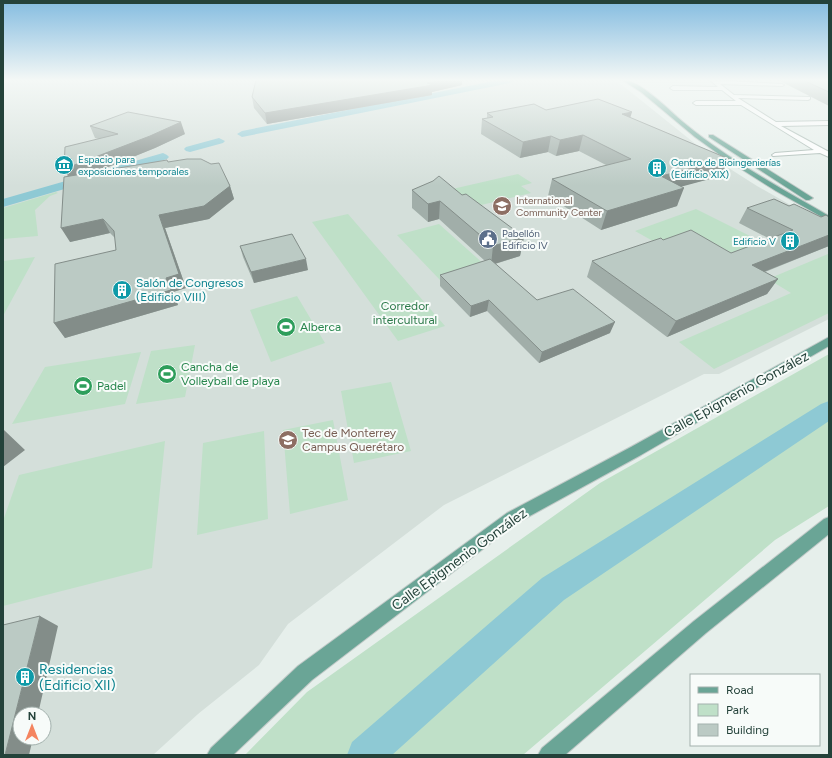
<svg xmlns="http://www.w3.org/2000/svg" width="832" height="758" font-family="Figtree,sans-serif">
<style>
.built{fill:#d4dfda;fill-rule:evenodd}
.green{fill:#bfe0c8}
.lines{fill:none;stroke-linecap:round;stroke-linejoin:round}
.canal{fill:#8ec9d4;fill-rule:evenodd}
.minor-casing{stroke:#a8b8b2;stroke-width:2}
.major-casing{stroke:#c2cac8;stroke-width:2}
.minor{fill:#fff;fill-rule:evenodd}
.major{fill:#6aa596;fill-rule:evenodd}
.wall{fill:#a1aea9}
.shaded-wall{fill:#838d89}
.building{fill:#bbcac4;stroke:#838d89}
.labels{text-anchor:middle;stroke-width:4;stroke-linejoin:round;paint-order:stroke}
.far-culture-label{font-size:10px;fill:#0d838f;stroke:#f7fbf9;text-anchor:start}
.far-education-label{font-size:10px;fill:#785e54;stroke:#f7fbf9;text-anchor:start}
.far-service-label{font-size:10px;fill:#4e5e75;stroke:#f7fbf9;text-anchor:start}
.culture-label{font-size:12px;fill:#0d838f;stroke:#f7fbf9;text-anchor:start}
.park-label{font-size:12px;fill:#2d7a4b;stroke:#f7fbf9}
.leisure-label{font-size:12px;fill:#27864d;stroke:#f7fbf9;text-anchor:start}
.education-label{font-size:12px;fill:#785e54;stroke:#f7fbf9;text-anchor:start}
.near-street-label{font-size:14px;fill:#24423a;stroke:#f7fbf9}
.near-culture-label{font-size:14px;fill:#0d838f;stroke:#f7fbf9;text-anchor:start}
</style>
<rect width="100%" height="100%" fill="#e6efeb"/>
<path class="built" d="M3,80H610L622,85L713,158L757,186L829,227V319L719,374H704L444,505L288,624L259,665L198,714L153,755H3ZM20,714H44V738H20Z"/>
<path class="green" d="M518,174L532,183L521,186L531,193L469,208L448,190Z
M56,192L58,193L50,196L35,210L38,236L3,239V208Z
M696,209L766,244L732,258L660,245L635,231Z
M348,214L445,326L398,341L312,222Z
M439,224L486,266L440,280L397,235Z
M828,254L829,313L714,369L679,342L791,293L768,279Z
M35,257L3,316V261Z
M297,296L325,343L271,362L250,310Z
M195,345L185,397L136,404L151,351Z
M141,352L125,404L12,424L45,367Z
M829,354V506L775,540L523,755H245L307,692L600,483Z
M391,382L411,451L354,463L341,391Z
M333,420L348,500L290,514L283,430Z
M264,431L268,519L197,535L203,443Z
M165,441L152,568L3,606V521L19,475Z"/>
<g class="lines">
<path class="canal" d="M499,80H514L510,83L242,137L237,134L242,131Z
M219,138L225,141L223,143L190,152L186,151L184,149L186,147Z
M163,153L167,155L169,157L167,159L3,207V199Z
M829,401V421L564,600L392,755H347L352,742L542,578L821,404Z"/>
<defs>
<path id="minor" d="M710,80L782,84L784,85L782,86L720,84L734,95L810,97V99L808,100L738,98L776,122L829,121V125L781,126L829,152V157L820,153L773,156L772,155L775,153L814,150L741,105H696L693,103L696,101H736L722,90H673L670,88L673,86L718,87Z"/>
<path id="major" d="M622,80C638,78 670,111 683,122C727,159 779,187 829,216V221L776,191L727,160L695,137L641,92Z
M709,135H713L813,198L809,200H806L709,137Z
M829,337V346L641,455L517,523L312,680L233,755H207L211,748L298,666L507,513L631,447Z
M829,517V534L706,633L565,755H538L542,748L694,621L824,519Z"/>
</defs>
<use href="#minor" class="minor-casing"/>
<use href="#major" class="major-casing"/>
<use href="#minor" class="minor"/>
<use href="#major" class="major"/>
</g>
<path class="wall" d="M256,80H462V85L432,92V95L267,124L254,108L252,97Z
M778,80H829V106Z
M546,110L630,118L729,159L721,176L681,186L677,206L601,230L548,196L552,179L606,165L579,151L556,156L548,152L520,158L481,134L482,119L487,118V113Z
M90,126L185,134L155,148L96,172L169,162L230,186L234,199L209,219L165,228L186,288L173,292L178,305L65,338L54,323L116,250L115,238L110,233L70,242L68,176L99,139L95,138Z
M412,190L462,195L524,237L520,256L495,264L537,300L610,333L539,363L487,311L470,317L440,286V275L485,261L439,219L428,222L412,208Z
M789,206L821,217H829V246L765,272L778,279L767,294L667,337L587,277L592,261L663,240L731,253L770,239L739,223L747,208Z
M240,246L308,270L254,283L243,257Z"/>
<path class="shaded-wall" d="M442,80H462V85L432,92V95L267,124L265,113Z
M632,112L627,128L622,114Z
M181,122L185,134L155,148L71,182L64,169Z
M583,135L579,151L556,156L560,140Z
M551,136L548,152L520,158L523,142Z
M729,159L721,176L654,194L661,176Z
M230,186L234,199L209,219L165,228L186,288L173,292L178,305L65,338L54,323L166,278L159,215Z
M684,188L677,206L601,230L607,211Z
M440,201L439,219L428,222V204Z
M103,219L110,233L70,242L61,228Z
M829,235V246L743,280L752,265Z
M524,237L520,256L491,265L493,246Z
M306,259L308,270L254,283L251,272Z
M778,279L767,294L667,337L676,321Z
M489,300L487,311L470,317L471,306Z
M615,322L610,333L539,363L542,352Z
M4,430L25,450L3,467V431Z
M40,616L58,626L38,714H20V738H33L29,755H5Z"/>
<path class="building" d="M256,80H442L427,83L433,85L265,113L252,97Z
M803,80H829V92Z
M598,99L632,112L622,114L729,159L661,176L684,188L607,211L552,179L631,159L583,135L560,140L551,136L523,142L482,119L493,117L487,113L534,104L546,110Z
M128,112L181,122L150,136L64,169L65,147L118,134L90,126Z
M187,159H201L211,164L219,163L230,186L204,206L159,215L179,274L166,278L171,290L54,323L55,264L116,250L114,231L103,219L61,228L64,177L167,160L168,162Z
M439,176L462,195L466,194L524,237L493,246L440,201L428,204L412,190L433,181Z
M774,199L789,206L794,204L821,217L826,215L829,217V235L752,265L778,279L676,321L592,261L661,238L663,240L691,230L731,253L793,230L747,208Z
M292,234L306,259L251,272L240,246Z
M490,259L537,300L573,289L615,322L542,352L489,300L471,306L440,275Z
M40,616L5,755H3V625Z"/>
<linearGradient id="sky" x2="0" y2="1"><stop stop-color="#84bce0"/><stop offset="0.43" stop-color="#f4f8f6"/><stop offset="1" stop-color="#f4f8f6" stop-opacity="0"/></linearGradient>
<rect width="832" height="186" fill="url(#sky)"/>
<defs>
<symbol id="museum-disc" viewBox="-11 -11 22 22"><circle r="9.5" fill="#0f9aa8" stroke="#f7fbf9"/><path d="M0-6L6-3V-2H-6V-3ZM-5-1h2V3h-2ZM-1-1h2V3h-2ZM3-1h2V3H3ZM-6 4H6V6H-6Z" fill="#fff"/></symbol>
<symbol id="building-disc" viewBox="-11 -11 22 22"><circle r="9.5" fill="#0f9aa8" stroke="#f7fbf9"/><path d="M-4-6H4V6H1V3H-1V6H-4ZM-2.5-4.3h1.7v1.8h-1.7ZM.8-4.3h1.7v1.8H.8ZM-2.5-1h1.7V.8h-1.7ZM.8-1h1.7V.8H.8Z" fill="#fff"/></symbol>
<symbol id="university-disc" viewBox="-11 -11 22 22"><circle r="9.5" fill="#8d6e63" stroke="#f7fbf9"/><path d="M0-5L7-2L0 1L-7-2ZM-4 1L0 2.5L4 1V4Q0 6-4 4Z" fill="#fff"/></symbol>
<symbol id="civic-disc" viewBox="-11 -11 22 22"><circle r="9.5" fill="#5c6f8a" stroke="#f7fbf9"/><path d="M-.6-6.5H3V-4.5H.6V-3L4-1V1h2V6H-6V1h2V-1L-.6-3ZM-1.2 2.5V6h2.4V2.5Z" fill="#fff"/></symbol>
<symbol id="stadium-disc" viewBox="-11 -11 22 22"><circle r="9.5" fill="#2e9e5b" stroke="#f7fbf9"/><path d="M0-5a6.5 5 0 1 0 0 10a6.5 5 0 1 0 0-10ZM-3.5-1.8h7v3.6h-7Z" fill="#fff"/></symbol>
</defs>
<g fill-rule="evenodd">
<use href="#museum-disc" x="53" y="154" width="22" height="22"/>
<use href="#building-disc" x="646" y="157" width="22" height="22"/>
<use href="#university-disc" x="491" y="195" width="22" height="22"/>
<use href="#civic-disc" x="477" y="228" width="22" height="22"/>
<use href="#building-disc" x="779" y="230" width="22" height="22"/>
<use href="#building-disc" x="111" y="279" width="22" height="22"/>
<use href="#stadium-disc" x="275" y="316" width="22" height="22"/>
<use href="#stadium-disc" x="156" y="363" width="22" height="22"/>
<use href="#stadium-disc" x="72" y="375" width="22" height="22"/>
<use href="#university-disc" x="277" y="429" width="22" height="22"/>
<use href="#building-disc" x="14" y="666" width="22" height="22"/>
</g>
<g class="labels">
<g class="far-culture-label">
<text x="78" y="163">Espacio para<tspan x="78" dy="12">exposiciones temporales</tspan></text>
<text x="671" y="166">Centro de Bioingenierías<tspan x="671" dy="12">(Edificio XIX)</tspan></text>
<text x="776" y="245" text-anchor="end">Edificio V</text>
</g>
<g class="far-education-label">
<text x="516" y="204">International<tspan x="516" dy="12">Community Center</tspan></text>
</g>
<g class="far-service-label">
<text x="502" y="237">Pabellón<tspan x="502" dy="12">Edificio IV</tspan></text>
</g>
<g class="culture-label">
<text x="136" y="287">Salón de Congresos<tspan x="136" dy="14">(Edificio VIII)</tspan></text>
</g>
<g class="park-label">
<text x="405" y="310">Corredor<tspan x="405" dy="14">intercultural</tspan></text>
</g>
<g class="leisure-label">
<text x="300" y="331">Alberca</text>
<text x="181" y="371">Cancha de<tspan x="181" dy="14">Volleyball de playa</tspan></text>
<text x="97" y="390">Padel</text>
</g>
<g class="education-label">
<text x="302" y="437">Tec de Monterrey<tspan x="302" dy="14">Campus Querétaro</tspan></text>
</g>
<g class="near-street-label">
<text transform="translate(736 394) rotate(-29)" y="5">Calle Epigmenio González</text>
<text transform="translate(459 559) rotate(-36)" y="5">Calle Epigmenio González</text>
</g>
<g class="near-culture-label">
<text x="39" y="674">Residencias<tspan x="39" dy="16">(Edificio XII)</tspan></text>
</g>
</g>
<rect width="832" height="758" fill="none" stroke="#24423a" stroke-width="8"/>
<rect x="690" y="674" width="130" height="72" fill="#f7fbf9" stroke="#a3b1ad"/>
<rect x="698" y="687" width="20" height="6" fill="#6aa596" stroke="#a3b1ad"/>
<text x="726" y="694" font-size="12" fill="#24423a">Road</text>
<rect x="698" y="704" width="20" height="12" fill="#bfe0c8" stroke="#a3b1ad"/>
<text x="726" y="714" font-size="12" fill="#24423a">Park</text>
<rect x="698" y="724" width="20" height="12" fill="#bbcac4" stroke="#a3b1ad"/>
<text x="726" y="734" font-size="12" fill="#24423a">Building</text>
<g transform="translate(32 726)"><circle r="19" fill="#f7fbf9" stroke="#a3b1ad"/>
<path d="M0-3L7 15L0 10L-7 15Z" fill="#f4845f"/>
<text y="-6" font-size="11" font-weight="bold" text-anchor="middle" fill="#24423a">N</text>
</g>
</svg>
